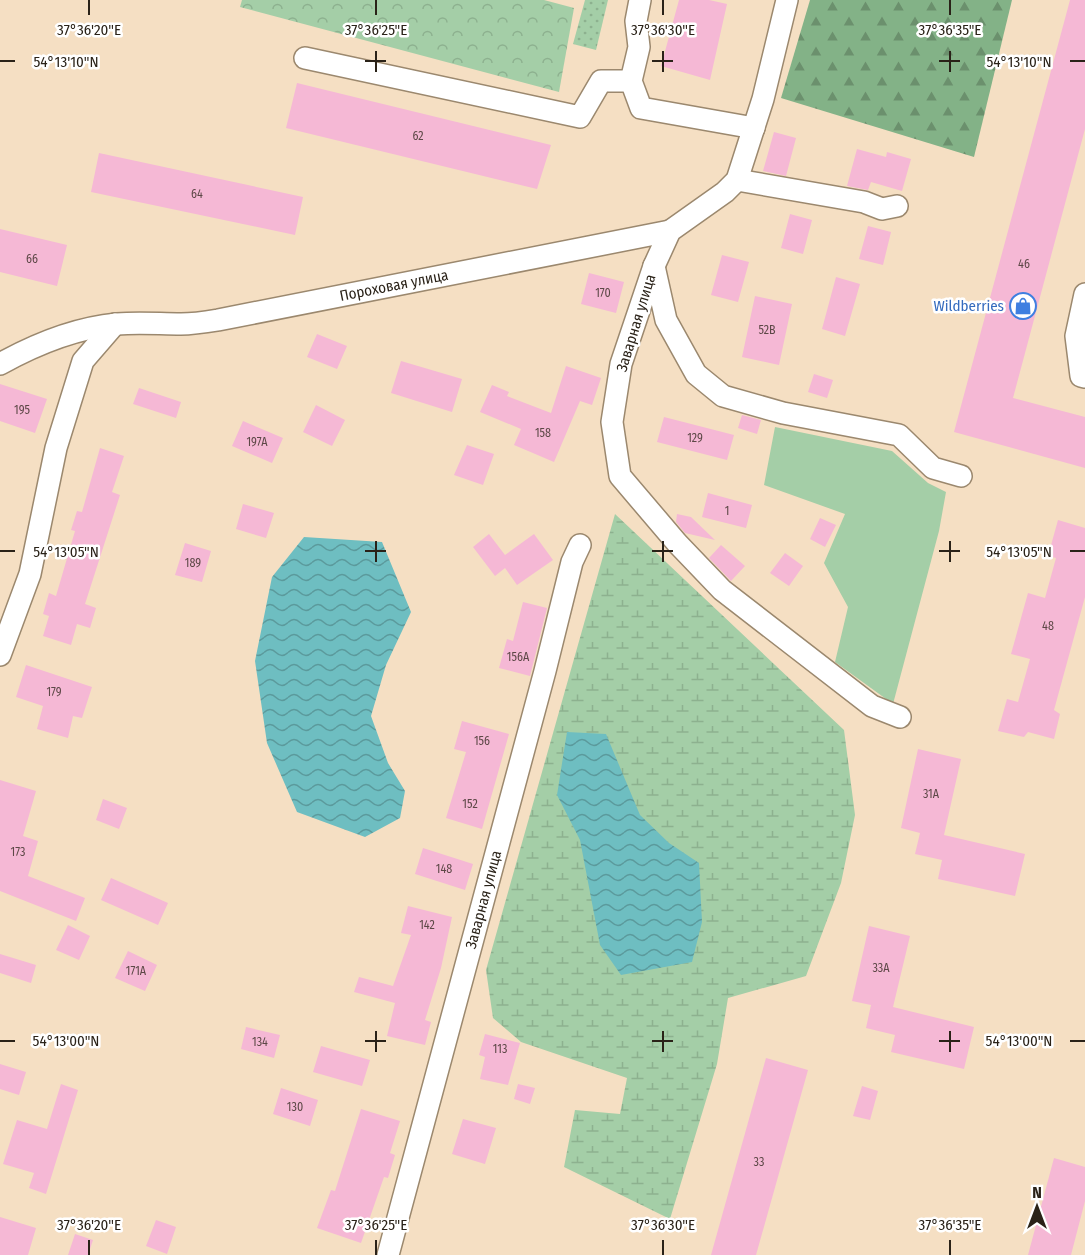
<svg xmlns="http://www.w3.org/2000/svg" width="1085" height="1255" font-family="'Fira Sans Condensed',sans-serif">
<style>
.grass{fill:#a4cea7}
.forest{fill:url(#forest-firs)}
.wetland{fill:url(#wetland-marsh)}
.park{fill:url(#park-crowns)}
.garden{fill:url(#garden-dots)}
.water{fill:url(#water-waves)}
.building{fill:#f5b8d5}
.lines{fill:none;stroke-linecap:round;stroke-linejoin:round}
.street-casing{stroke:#9b886e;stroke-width:24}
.street{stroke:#fff;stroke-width:21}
.ticks{fill:none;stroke:#2a2218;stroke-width:2}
.labels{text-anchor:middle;stroke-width:5;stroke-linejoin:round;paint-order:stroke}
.number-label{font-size:12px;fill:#5d4847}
.street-label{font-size:15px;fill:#2a2218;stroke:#fff}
.shop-label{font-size:15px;fill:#366cbe;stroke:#fff;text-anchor:end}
.ticks-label{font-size:15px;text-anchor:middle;fill:#2a2218;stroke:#fff;stroke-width:5;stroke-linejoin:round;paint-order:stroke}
</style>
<defs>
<pattern id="forest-firs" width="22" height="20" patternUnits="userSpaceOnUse" patternTransform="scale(1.5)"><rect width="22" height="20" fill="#83b287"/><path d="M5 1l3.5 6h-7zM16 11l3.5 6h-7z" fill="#6b906d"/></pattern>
<pattern id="wetland-marsh" width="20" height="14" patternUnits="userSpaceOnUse" patternTransform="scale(1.5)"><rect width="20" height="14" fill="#a4cea7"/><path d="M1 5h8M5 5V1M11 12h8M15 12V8" fill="none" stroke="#8db18f"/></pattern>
<pattern id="park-crowns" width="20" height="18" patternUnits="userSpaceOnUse" patternTransform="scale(1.5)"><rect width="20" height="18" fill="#a4cea7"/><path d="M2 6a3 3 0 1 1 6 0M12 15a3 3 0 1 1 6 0" fill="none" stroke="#8db18f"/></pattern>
<pattern id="garden-dots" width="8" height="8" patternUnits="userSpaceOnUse" patternTransform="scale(1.5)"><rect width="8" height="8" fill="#a4cea7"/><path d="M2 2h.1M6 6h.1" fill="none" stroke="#8db18f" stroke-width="1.8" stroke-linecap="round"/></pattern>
<pattern id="water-waves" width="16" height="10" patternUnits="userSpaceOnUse" patternTransform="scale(1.5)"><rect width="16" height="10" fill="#6ebec1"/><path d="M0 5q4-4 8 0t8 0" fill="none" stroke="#5b9a9c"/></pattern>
</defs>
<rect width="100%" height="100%" fill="#f5dfc3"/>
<path class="grass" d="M775,427L892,451L928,483L946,492L939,531L893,704L835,662L848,607L824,563L845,514L764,485Z"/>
<path class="forest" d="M810,0H1012L974,157L781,98Z"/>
<path class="wetland" d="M615,514L844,730L855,815L841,883L806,976L728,998L717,1064L670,1219L564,1167L575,1110L620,1114L627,1078L521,1042L493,1018L486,970Z"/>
<path class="park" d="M242,0H544L574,8L559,92L240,7Z"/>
<path class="garden" d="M585,0H608L596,50L573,44Z"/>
<path class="water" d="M304,537L382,542L411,612L386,665L371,716L388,763L405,791L400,818L365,837L297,812L267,743L255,661L272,577Z
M567,732L606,734L640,815L669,843L699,863L702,922L692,962L621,975L600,945L580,840L557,795Z"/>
<path class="building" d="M679,0H709L727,4L710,80L661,66Z
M1070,0H1085V129L1013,398L1085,417V468L954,432Z
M297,83L551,145L537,189L286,128Z
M774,132L796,138L786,176L763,171Z
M857,149L886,157L887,152L911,159L902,191L871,182L868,190L847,186Z
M99,153L303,197L295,235L91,192Z
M790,214L812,220L803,254L781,248Z
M868,226L891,232L883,265L859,259Z
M0,229L67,245L57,286L0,272Z
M722,255L749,262L738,302L711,295Z
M589,273L624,282L616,313L581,304Z
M836,277L860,284L845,336L822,329Z
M755,296L792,304L779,365L742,357Z
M317,334L347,346L337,369L307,357Z
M401,361L462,379L452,412L391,393Z
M566,366L601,378L592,405L580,401L554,462L514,445L521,429L480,412L492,385L509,392L507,396L551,413Z
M814,374L833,380L827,398L808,392Z
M0,384L47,399L35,433L0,421Z
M139,388L181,402L176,418L133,404Z
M316,405L345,420L332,446L303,432Z
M742,415L761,420L757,434L738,428Z
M664,417L734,435L727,460L657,442Z
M243,421L283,438L272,463L232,446Z
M467,445L494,454L483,485L454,475Z
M100,448L124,456L112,492L120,495L85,604L96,608L90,628L77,624L71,645L43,636L49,616L43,614L49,593L56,596L75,531L71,530L77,511L82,512Z
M708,493L752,505L746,528L702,517Z
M243,504L274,513L266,538L236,529Z
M677,514L691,517L715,540L685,533L676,522Z
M820,518L836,525L825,547L810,539Z
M1058,520L1085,528V597L1054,710L1060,714L1054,739L1028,732L1024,737L998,731L1007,699L1018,702L1030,659L1011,654L1028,593L1045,598L1056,558L1048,556Z
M489,534L505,555L534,534L553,560L517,585L505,568L495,576L473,547Z
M185,543L211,551L202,582L175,575Z
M721,545L745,566L731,581L709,558Z
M785,553L803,566L789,586L770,573Z
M523,602L547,608L530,676L499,668L507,639L513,641Z
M26,665L92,687L82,718L73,716L68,738L37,729L43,706L16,697Z
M462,721L509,734L482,829L446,818L466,752L454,749Z
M918,749L961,759L944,835L1025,854L1015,896L938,879L942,860L915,854L920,833L901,828Z
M0,780L36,791L23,836L38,841L28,876L85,898L76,921L0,891Z
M103,799L127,808L119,829L96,820Z
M423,848L473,864L465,890L415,874Z
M111,878L168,903L158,925L101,900Z
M408,906L452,917L441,968L425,1020L431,1022L425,1045L387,1036L395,1003L354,992L359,977L393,986L411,935L401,933Z
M68,925L90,936L79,960L56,950Z
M869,926L910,936L893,1007L974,1027L964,1069L891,1052L895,1035L866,1028L871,1005L852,1001Z
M128,951L157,965L145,991L115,978Z
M0,954L36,965L31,983L0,973Z
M246,1027L280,1035L274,1058L241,1049Z
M485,1034L520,1043L508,1085L480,1079L485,1057L479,1055Z
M321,1046L370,1060L362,1086L313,1072Z
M766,1058L808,1070L756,1255H711Z
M0,1064L26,1072L19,1095L0,1089Z
M61,1084L78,1090L46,1194L29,1188L34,1173L3,1164L17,1120L47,1129Z
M518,1084L535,1088L530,1104L514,1099Z
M862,1086L878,1091L870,1120L853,1116Z
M281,1088L318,1100L310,1126L273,1114Z
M361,1109L400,1121L390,1153L395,1155L388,1178L384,1177L361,1243L317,1228L331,1190L335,1191Z
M463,1119L496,1128L485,1164L452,1154Z
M1054,1158L1085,1167V1201L1071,1255H1028Z
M0,1217L36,1228L28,1255H0Z
M156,1220L176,1227L167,1254L146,1246Z
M75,1234L93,1240L88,1255H68Z"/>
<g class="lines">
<defs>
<g id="street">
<path d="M640,0L636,21L639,47L631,81L641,108L754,128"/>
<path d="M787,0L763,99L737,180L725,192L670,231L654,266L621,364L612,422L620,476L677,543L722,590L872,706L900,717"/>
<path d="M305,58L580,117L601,81H631"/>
<path d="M737,180L864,202L882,209L897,206"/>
<path d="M654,266L666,320L696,374L723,396L783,413L899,435L933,468L961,476"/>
<path d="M1085,294L1076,336L1081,376L1085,377"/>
<path id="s1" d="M0,364C36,344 75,328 117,324C139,322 160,324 181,324C193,324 206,322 218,320L670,231"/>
<path d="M0,655L30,574L56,448L83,361L115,324"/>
<path id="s2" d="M388,1255L545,671L572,562L580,545"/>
</g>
</defs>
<use href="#street" class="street-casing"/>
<use href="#street" class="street"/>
</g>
<path class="ticks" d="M89,0V15M376,0V15M663,0V15M950,0V15M376,51V72M663,51V72M950,51V72M0,61H15M365,61H386M652,61H673M939,61H960M1070,61H1085M376,541V562M663,541V562M950,541V562M0,551H15M365,551H386M652,551H673M939,551H960M1070,551H1085M376,1031V1052M663,1031V1052M950,1031V1052M0,1041H15M365,1041H386M652,1041H673M939,1041H960M1070,1041H1085M89,1240V1255M376,1240V1255M663,1240V1255M950,1240V1255"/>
<defs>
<symbol id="shop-ring" viewBox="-11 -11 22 22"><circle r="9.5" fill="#fff" stroke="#3f7fe0" stroke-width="1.5"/><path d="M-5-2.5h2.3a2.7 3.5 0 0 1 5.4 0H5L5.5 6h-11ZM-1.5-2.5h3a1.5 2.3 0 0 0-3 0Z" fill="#3f7fe0"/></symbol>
</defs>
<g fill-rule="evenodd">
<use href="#shop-ring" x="1008" y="291" width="30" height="30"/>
</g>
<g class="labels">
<g class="number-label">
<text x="418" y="140">62</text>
<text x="197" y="198">64</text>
<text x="32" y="263">66</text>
<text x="1024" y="268">46</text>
<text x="603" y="297">170</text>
<text x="767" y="334">52В</text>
<text x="22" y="414">195</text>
<text x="543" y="437">158</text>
<text x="695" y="442">129</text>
<text x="257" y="446">197А</text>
<text x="727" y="515">1</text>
<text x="193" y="567">189</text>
<text x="1048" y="630">48</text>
<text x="518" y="661">156А</text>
<text x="54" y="696">179</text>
<text x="482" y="745">156</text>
<text x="931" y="798">31А</text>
<text x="470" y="808">152</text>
<text x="18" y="856">173</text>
<text x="444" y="873">148</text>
<text x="427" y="929">142</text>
<text x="881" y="972">33А</text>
<text x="136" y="975">171А</text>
<text x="260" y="1046">134</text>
<text x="500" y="1053">113</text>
<text x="295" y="1111">130</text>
<text x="759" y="1166">33</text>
</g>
<g class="street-label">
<text dy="5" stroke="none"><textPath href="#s1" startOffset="405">Пороховая улица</textPath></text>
<text transform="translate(636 323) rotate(-73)" y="5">Заварная улица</text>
<text dy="5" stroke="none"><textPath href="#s2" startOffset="368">Заварная улица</textPath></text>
</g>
<g class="shop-label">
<text x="1004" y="311">Wildberries</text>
</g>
</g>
<g class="ticks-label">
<text x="89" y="35">37°36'20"E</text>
<text x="376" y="35">37°36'25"E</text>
<text x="663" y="35">37°36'30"E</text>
<text x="950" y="35">37°36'35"E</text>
<text x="66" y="67">54°13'10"N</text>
<text x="1019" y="67">54°13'10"N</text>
<text x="66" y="557">54°13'05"N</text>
<text x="1019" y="557">54°13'05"N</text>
<text x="66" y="1046">54°13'00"N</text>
<text x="1019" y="1046">54°13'00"N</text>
<text x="89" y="1230">37°36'20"E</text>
<text x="376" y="1230">37°36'25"E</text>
<text x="663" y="1230">37°36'30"E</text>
<text x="950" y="1230">37°36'35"E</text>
</g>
<g transform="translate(1037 1207)" stroke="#ffffff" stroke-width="4.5" paint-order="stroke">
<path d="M0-4.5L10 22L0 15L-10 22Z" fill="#2a2218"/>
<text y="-9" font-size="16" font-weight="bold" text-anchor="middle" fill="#2a2218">N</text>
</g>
</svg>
